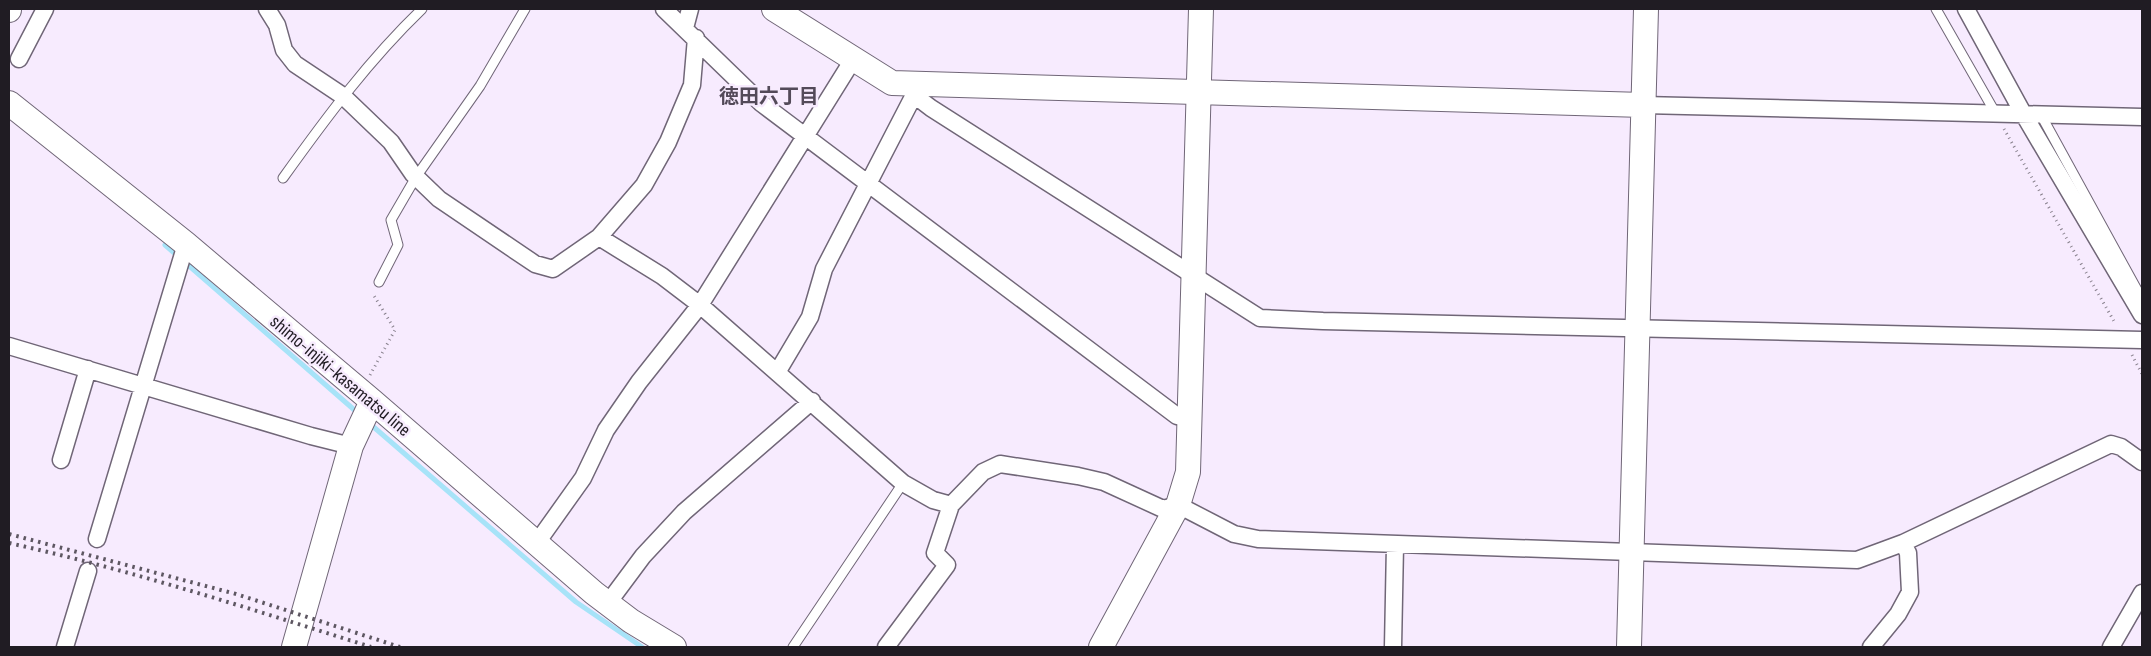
<svg xmlns="http://www.w3.org/2000/svg" width="2151" height="656" font-family="'Sofia Sans Condensed','Noto Sans JP',sans-serif">
<style>
.lines{fill:none;stroke-linecap:round;stroke-linejoin:round}
.stream{stroke:#a7e3f8;stroke-width:5}
.lane-casing{stroke:#706677;stroke-width:11}
.street-casing{stroke:#706677;stroke-width:19}
.secondary-casing{stroke:#706677;stroke-width:26}
.path{stroke:#89828e;stroke-width:3;stroke-dasharray:1 4;stroke-linecap:butt}
.lane{stroke:#fff;stroke-width:9}
.street{stroke:#fff;stroke-width:16}
.secondary{stroke:#fff;stroke-width:24}
.rail{stroke:#5e5762;stroke-width:4;stroke-dasharray:2.5 5;stroke-linecap:butt}
.labels{text-anchor:middle;stroke-width:5;stroke-linejoin:round;paint-order:stroke}
.street-label{font-size:19px;fill:#201c23;stroke:#f7ebfe}
.neighbourhood-label{font-size:20px;font-weight:bold;fill:#534a59;stroke:#f7ebfe}
</style>
<rect width="100%" height="100%" fill="#f7ebfe"/>
<g class="lines">
<path class="stream" d="M165,245L359,414
M369,423L576,602L642,647"/>
<defs>
<path id="lane" d="M1936,9L1996,114
M2041,115L2142,299
M283,178C326,118 369,60 422,9
M379,282L398,245L391,220L416,177L480,86L525,9
M793,647L903,483"/>
<path id="street" d="M267,9L277,25L284,50L295,64L343,96L391,142L413,174L439,199L535,264L553,269L599,237L644,185L668,142L692,85L696,38
M664,9L761,103L1177,416L1190,419
M1966,9L2024,115L2142,315
M685,28L690,9
M19,59L45,9
M914,95L931,108L1260,318L1323,321L2142,340
M1643,105L2142,117
M599,237L662,276L700,305L903,483L933,500L951,505L983,472L1000,464L1078,476L1104,482L1163,509L1178,505L1234,534L1258,539L1857,560L1903,543L2111,444L2121,447L2142,462
M9,346L311,436L351,446
M778,371L810,317L824,269L914,95V85
M61,460L88,369
M97,539L186,244
M536,544L583,478L606,430L639,382L700,305L854,58
M608,603L643,556L684,512L812,401
M65,647L88,571
M886,647L947,565L935,553L951,505
M1393,647L1395,545
M1871,647L1898,614L1910,592L1908,553L1903,543
M2111,647L2142,593"/>
<path id="secondary" d="M774,9L892,83L1643,105
M9,10V9
M9,103L186,244L372,401L594,593L631,621L674,647
M294,647L351,446L372,401
M1101,647L1178,505L1188,472L1201,9
M1629,647L1646,9"/>
</defs>
<use href="#lane" class="lane-casing"/>
<use href="#street" class="street-casing"/>
<use href="#secondary" class="secondary-casing"/>
<path class="path" d="M2004,129L2115,323
M2132,355L2142,374
M370,375L395,330L373,294"/>
<use href="#lane" class="lane"/>
<use href="#street" class="street"/>
<use href="#secondary" class="secondary"/>
<path class="rail" d="M9,534L236,594L400,647
M9,543C131,570 251,609 371,647"/>
</g>
<g class="labels">
<g class="street-label">
<text transform="translate(341 375) rotate(40)" y="7">shimo-injiki-kasamatsu line</text>
</g>
<g class="neighbourhood-label">
<text x="769" y="103">徳田六丁目</text>
</g>
</g>
<rect width="2151" height="656" fill="none" stroke="#201c23" stroke-width="20"/>
</svg>
